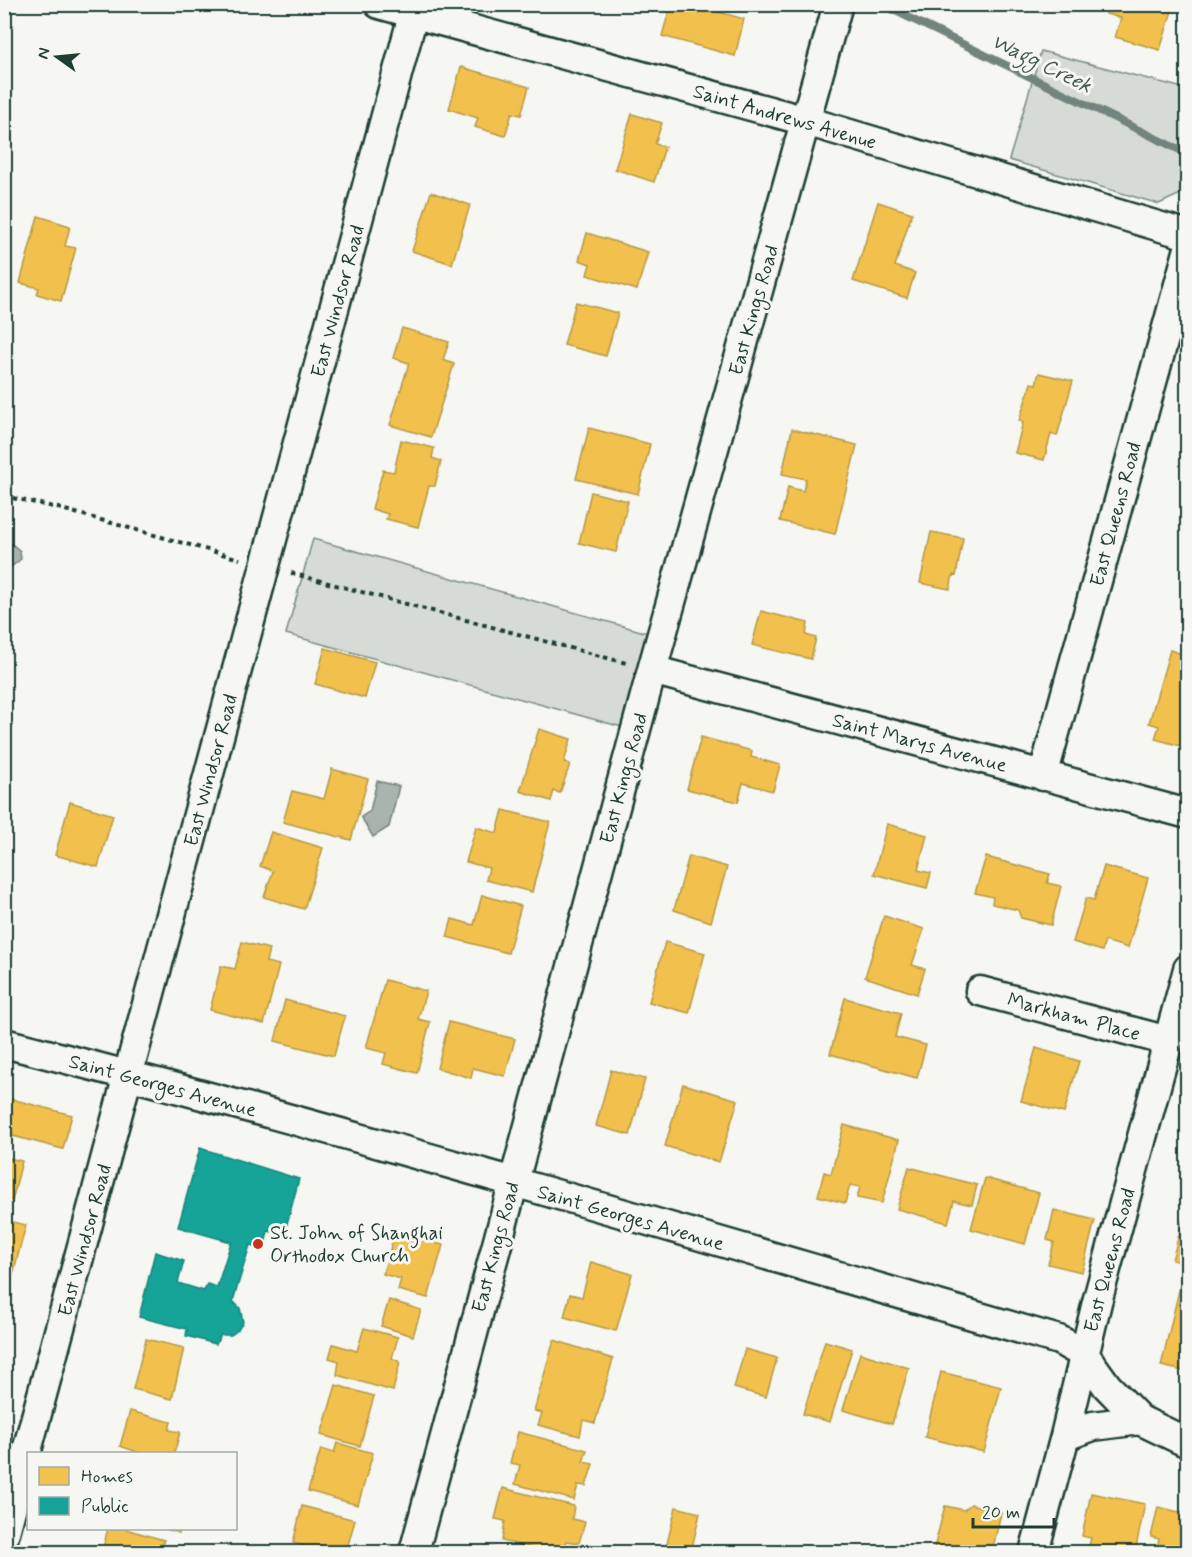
<svg xmlns="http://www.w3.org/2000/svg" width="1192" height="1557" font-family="Mynerve,sans-serif">
<style>
.green{fill:#d6dbd6;stroke:#7a8c85;stroke-width:1.5}
.water{fill:#aab3ae;stroke:#72847d;stroke-width:1.5}
.homes{fill:#f2c14e;stroke:#b39946;stroke-width:1.5}
.public{fill:#17a398;stroke:#19847a;stroke-width:1.5}
.lines{fill:none;stroke-linecap:round;stroke-linejoin:round}
.stream{stroke:#72847d;stroke-width:8}
.street-casing{stroke:#1f3d34;stroke-width:33}
.path{stroke:#1f3d34;stroke-width:4;stroke-dasharray:4.5 4.5;stroke-linecap:butt}
.street{stroke:#f6f6f2;stroke-width:28}
.poi-dot{fill:#c8321e;stroke:#f6f6f2;stroke-width:2}
.labels{text-anchor:middle;stroke-width:6;stroke-linejoin:round;paint-order:stroke}
.street-label{font-size:20px;fill:#1f3d34;stroke:#f6f6f2}
.poi-label{font-size:20px;fill:#1f3d34;stroke:#f6f6f2;text-anchor:start}
.water-label{font-size:21px;font-style:italic;fill:#425a52;stroke:#f6f6f2}
</style>
<rect width="100%" height="100%" fill="#f6f6f2"/>
<filter id="ink" filterUnits="userSpaceOnUse"><feTurbulence type="fractalNoise" baseFrequency=".0167" numOctaves="2"/><feDisplacementMap in="SourceGraphic" scale="12" xChannelSelector="R" yChannelSelector="G"/><feConvolveMatrix kernelMatrix="1 2 1 2 8 2 1 2 1" color-interpolation-filters="sRGB"/></filter>
<g filter="url(#ink)">
<path class="green" d="M1041,51L1187,89V191L1159,204L1009,160Z
M313,539L648,633L622,727L286,634Z"/>
<path class="water" d="M7,540L20,551L21,559L5,572V542Z
M377,781L399,786L389,827L373,837L361,817L370,811Z"/>
<path class="homes" d="M671,4H690L744,19L735,56L662,36Z
M1109,4H1174L1160,50L1115,37L1121,18L1106,14Z
M461,67L529,87L521,115L512,113L505,136L475,127L478,118L449,109Z
M632,114L662,123L655,144L665,147L654,182L615,169Z
M431,192L470,205L452,264L412,251Z
M878,202L912,213L895,266L915,273L907,298L853,281Z
M38,216L70,226L65,246L76,248L61,301L37,294L39,288L20,283Z
M587,233L648,252L637,290L587,275L590,264L579,260Z
M576,302L618,313L606,356L564,345Z
M402,328L449,342L443,360L454,364L431,437L390,425L409,363L393,358Z
M1039,373L1073,381L1057,436L1051,434L1044,460L1015,453L1023,422L1019,421L1031,383L1036,384Z
M589,428L650,444L638,494L576,479Z
M792,429L857,445L835,534L780,521L788,487L803,491L806,479L782,474Z
M401,440L434,448L432,458L441,461L435,486H429L418,527L386,519L388,514L372,509L383,470L394,472Z
M591,492L628,501L616,552L579,543Z
M931,532L963,538L956,576L953,575L950,589L920,583Z
M1188,590V621L1180,619Z
M761,611L808,623L806,635L816,638L811,659L752,645Z
M325,648L375,662L365,698L315,684Z
M1170,650L1188,656V736L1185,747L1155,739L1159,726L1149,723Z
M539,729L571,739L564,762L570,764L560,793L554,791L551,801L520,791Z
M701,737L752,751L751,757L780,765L773,791L743,783L738,802L687,789Z
M332,769L368,779L351,840L283,822L292,791L324,799Z
M70,802L113,815L98,867L55,855Z
M503,810L550,822L532,892L486,880L489,868L466,862L476,827L497,833Z
M887,824L927,835L918,870L931,873L927,888L874,874Z
M271,832L323,848L304,909L264,897L273,871L260,866Z
M689,856L727,867L711,922L674,910Z
M986,857L1050,874L1047,883L1061,886L1051,925L1021,918L1018,910L992,904L993,897L975,893Z
M1104,866L1148,878L1128,948L1105,941L1102,951L1073,942L1086,898L1094,900Z
M482,895L521,906L508,953L447,937L452,919L474,925Z
M884,916L924,929L912,965L925,969L917,994L865,977Z
M242,942L269,949L266,962L279,965L264,1024L210,1010L221,966L235,969Z
M665,942L705,953L689,1013L649,1002Z
M385,980L426,991L418,1019L430,1022L417,1073L383,1064L386,1053L366,1048Z
M845,998L901,1013L895,1037L926,1045L917,1078L830,1054Z
M285,1000L345,1016L334,1056L275,1041Z
M449,1022L515,1039L505,1076L473,1068L471,1078L437,1068Z
M1036,1048L1079,1061L1064,1113L1021,1101Z
M611,1070L645,1079L630,1135L596,1126Z
M683,1084L738,1100L719,1162L665,1146Z
M4,1097L72,1115L63,1149L9,1135L7,1143L4,1142Z
M844,1125L899,1140L882,1203L857,1198L860,1187L850,1185L845,1203L818,1196L824,1172L831,1174Z
M4,1157L22,1161L12,1201L4,1199Z
M909,1167L977,1185L972,1205L954,1201L948,1223L897,1209Z
M985,1178L1039,1193L1025,1244L971,1229Z
M1188,1202V1264L1172,1260Z
M1054,1210L1095,1220L1082,1272L1048,1264L1054,1242L1047,1240Z
M4,1220L26,1225L12,1278L4,1276Z
M395,1232L443,1245L428,1298L398,1290L401,1279L383,1274Z
M591,1262L632,1274L616,1331L564,1317L570,1294L582,1297Z
M1181,1282L1188,1284V1372L1161,1366Z
M389,1300L421,1310L413,1336L381,1326Z
M364,1328L398,1337L392,1358L400,1362L393,1391L337,1375L339,1361L329,1358L333,1344L357,1351Z
M146,1339L184,1348L172,1399L133,1389Z
M554,1340L613,1359L595,1423L583,1420L580,1436L538,1425L542,1413L534,1411Z
M825,1341L852,1349L830,1422L803,1414Z
M745,1349L777,1358L766,1397L734,1388Z
M860,1353L909,1368L892,1424L843,1410Z
M941,1372L1001,1387L984,1452L925,1437Z
M336,1385L374,1396L360,1446L321,1435Z
M130,1411L171,1422L169,1430L180,1432L174,1454H143L120,1446Z
M518,1432L587,1450L583,1462L593,1464L586,1486L578,1485L574,1500L515,1484L520,1465L510,1463Z
M337,1443L373,1453L358,1505L308,1491L321,1449L334,1453Z
M503,1488L574,1506L572,1519L585,1522L579,1543L567,1541L563,1552H551L502,1541L505,1521L495,1519Z
M1091,1493L1145,1504L1135,1552H1101L1088,1550L1091,1538L1082,1536Z
M971,1504L1001,1513L992,1552H933L945,1506L964,1510Z
M302,1506L355,1520L346,1552H330L293,1543Z
M676,1507L700,1513L691,1552H665Z
M1158,1507L1188,1514V1552H1156L1159,1539L1151,1537Z
M108,1528H122L164,1540L160,1552H102Z
M163,1528H180L179,1533Z
M485,1546L509,1552H483Z
M797,1547L850,1552H797Z"/>
<path class="public" d="M200,1148L299,1179L284,1235L268,1231L264,1249L250,1245L233,1301L240,1308L243,1322L238,1330L231,1335H221L216,1344L186,1336L187,1329L139,1317L155,1252L184,1261L178,1283L204,1291L207,1284L217,1287L231,1242L178,1227Z"/>
<g class="lines">
<path class="stream" d="M881,4L1188,154"/>
<defs>
<path id="street" d="M379,4L806,121L1188,235
M652,670L1188,814
M1043,776L1188,252
M980,991L1168,1041
M4,1043C358,1133 708,1239 1059,1340L1084,1354L1107,1386L1140,1420L1188,1443
M1065,1436L1093,1426L1140,1420
M4,1536L416,4
M414,1552L652,670L838,4
M1034,1552L1065,1436L1097,1302L1188,969"/>
</defs>
<use href="#street" class="street-casing"/>
<path class="path" d="M4,496L58,508L240,559
M291,573L626,663"/>
<use href="#street" class="street"/>
</g>
</g>
<circle class="poi-dot" cx="258" cy="1244" r="6"/>
<g class="labels">
<g class="street-label">
<text transform="translate(785 116) rotate(16)" y="7">Saint Andrews Avenue</text>
<text transform="translate(337 301) rotate(-75)" y="7">East Windsor Road</text>
<text transform="translate(753 310) rotate(-74)" y="7">East Kings Road</text>
<text transform="translate(1115 514) rotate(-75)" y="7">East Queens Road</text>
<text transform="translate(920 742) rotate(15)" y="7">Saint Marys Avenue</text>
<text transform="translate(210 770) rotate(-75)" y="7">East Windsor Road</text>
<text transform="translate(623 778) rotate(-75)" y="7">East Kings Road</text>
<text transform="translate(1074 1016) rotate(15)" y="7">Markham Place</text>
<text transform="translate(163 1085) rotate(15)" y="7">Saint Georges Avenue</text>
<text transform="translate(631 1217) rotate(16)" y="7">Saint Georges Avenue</text>
<text transform="translate(84 1240) rotate(-75)" y="7">East Windsor Road</text>
<text transform="translate(495 1247) rotate(-75)" y="7">East Kings Road</text>
<text transform="translate(1109 1260) rotate(-75)" y="7">East Queens Road</text>
</g>
<g class="poi-label">
<text x="270" y="1239">St. John of Shanghai<tspan x="270" dy="23">Orthodox Church</tspan></text>
</g>
<g class="water-label">
<text transform="translate(1042 63) rotate(26)" y="7">Wagg Creek</text>
</g>
</g>
<rect width="1192" height="1557" fill="none" stroke="#f6f6f2" stroke-width="24"/>
<rect x="12" y="12" width="1168" height="1533" fill="none" stroke="#1f3d34" stroke-width="2" filter="url(#ink)"/>
<rect x="27" y="1452" width="210" height="78" fill="#f6f6f2" stroke="#a0aca6" stroke-width="1.5"/>
<rect x="39" y="1467" width="30" height="18" fill="#f2c14e" stroke="#a0aca6" stroke-width="1.5"/>
<text x="81" y="1482" font-size="18" fill="#1f3d34">Homes</text>
<rect x="39" y="1497" width="30" height="18" fill="#17a398" stroke="#a0aca6" stroke-width="1.5"/>
<text x="81" y="1512" font-size="18" fill="#1f3d34">Public</text>
<g transform="translate(57 57) rotate(285)" stroke="#f6f6f2" stroke-width="4.5" paint-order="stroke">
<path d="M0-4.5L10 22L0 15L-10 22Z" fill="#1f3d34"/>
<text y="-9" font-size="16" font-weight="bold" text-anchor="middle" fill="#1f3d34">N</text>
</g>
<path d="M973 1518v9h81v-9" fill="none" stroke="#1f3d34" stroke-width="3"/>
<text x="982" y="1518" font-size="18" fill="#1f3d34" stroke="#f6f6f2" stroke-width="4.5" paint-order="stroke">20 m</text>
</svg>
